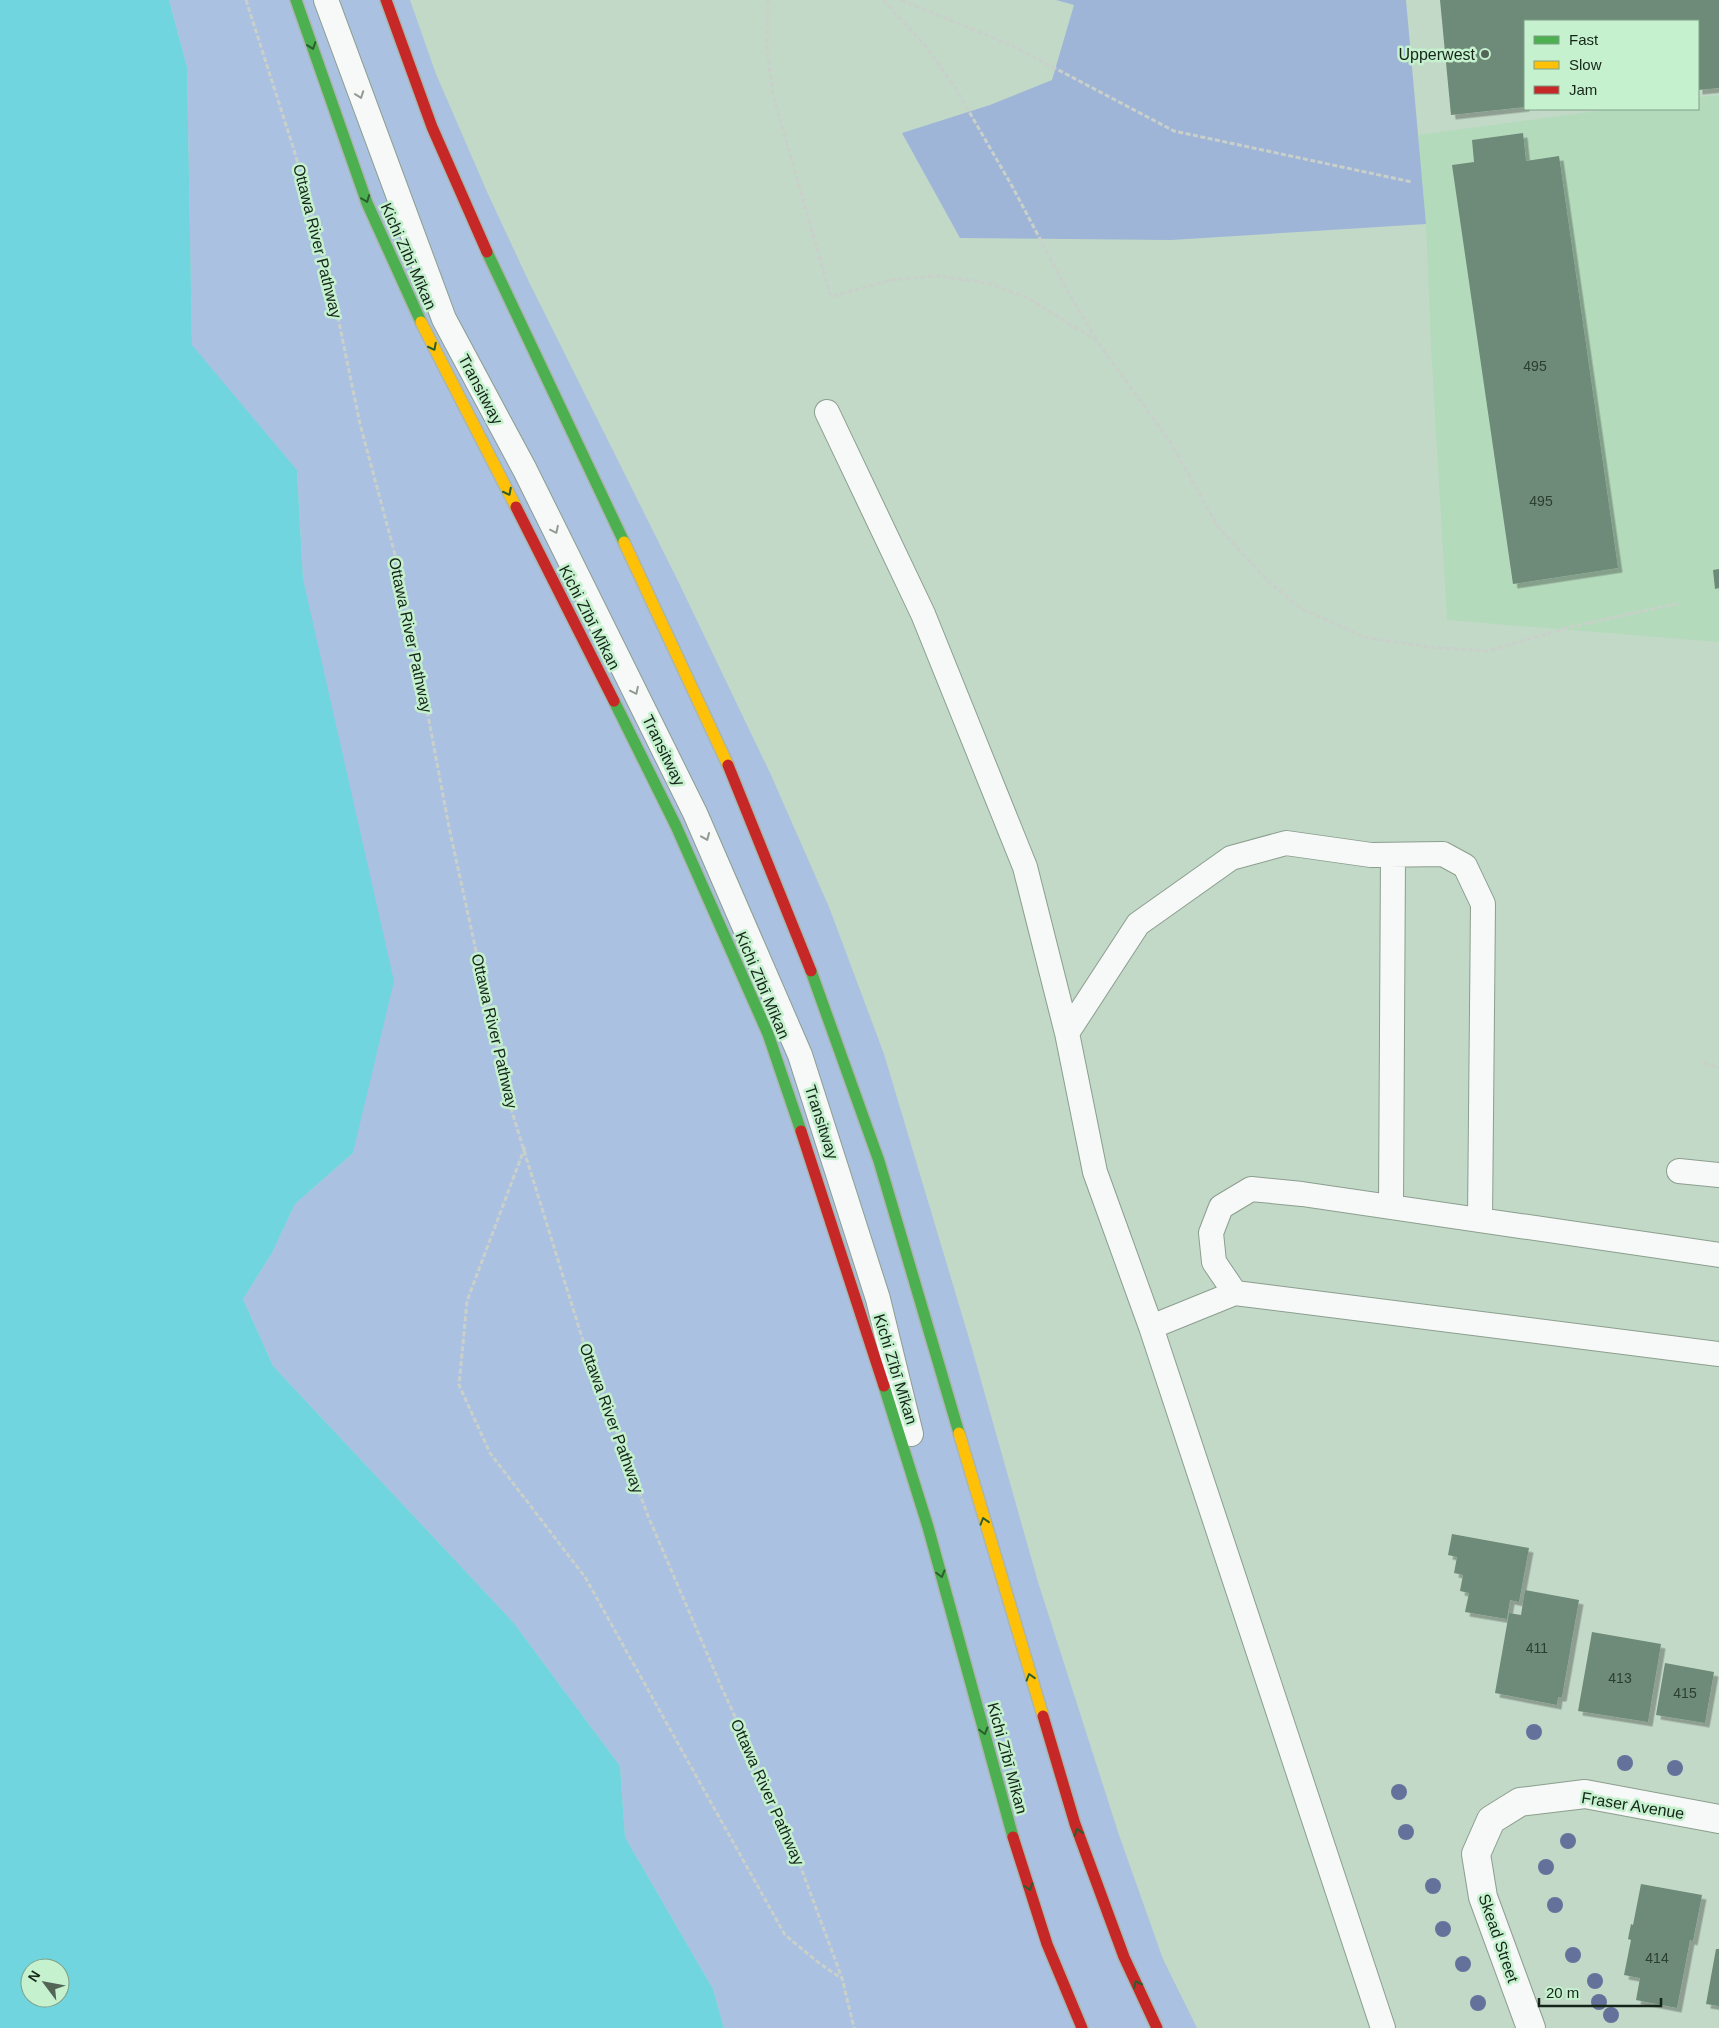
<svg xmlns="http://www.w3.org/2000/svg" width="1719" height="2028" font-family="Arial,sans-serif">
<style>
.built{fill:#b4dabc}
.green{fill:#abc1e2}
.forest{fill:#9eb5d8}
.water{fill:#70d5df;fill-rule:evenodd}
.building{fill:#6e8a78;filter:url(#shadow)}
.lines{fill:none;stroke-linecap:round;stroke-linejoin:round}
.lane-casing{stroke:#8c9e8f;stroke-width:26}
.street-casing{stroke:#8c9e8f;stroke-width:30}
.fast-casing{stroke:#aab6ad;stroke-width:14}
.slow-casing{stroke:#aab6ad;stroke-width:14}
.jam-casing{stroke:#aab6ad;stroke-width:14}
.path{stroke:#c9d0ca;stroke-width:3;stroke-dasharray:5 2.5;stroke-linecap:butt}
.lane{stroke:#f6f9f7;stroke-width:24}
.street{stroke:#f6f9f7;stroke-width:28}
.fast{stroke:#4caf50;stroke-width:11}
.slow{stroke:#ffc107;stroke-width:11}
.jam{stroke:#c62828;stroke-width:11}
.tree{fill:#64729b}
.oneway{stroke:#2b5d2f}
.oneway2{stroke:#919a93}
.poi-dot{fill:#526556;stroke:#c5f1ce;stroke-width:2}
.labels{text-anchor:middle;stroke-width:5;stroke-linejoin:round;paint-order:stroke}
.number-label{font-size:14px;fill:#2b3f31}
.poi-label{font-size:16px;fill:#152619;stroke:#c5f1ce;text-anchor:end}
.street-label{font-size:16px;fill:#152619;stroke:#c5f1ce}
</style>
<defs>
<filter id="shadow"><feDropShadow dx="4.5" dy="4.5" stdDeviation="0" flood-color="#0004"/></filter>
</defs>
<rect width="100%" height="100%" fill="#c2d9c7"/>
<path class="built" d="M1719,95V642L1447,620L1431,347L1426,224L1418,135L1613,109H1698V97Z"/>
<path class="green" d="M169,0H410L436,74L488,194L529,282L679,583L771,775L829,907L884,1054L971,1345L1038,1582L1119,1835L1163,1959L1197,2028H724L713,1989L625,1837L620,1766L513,1622L273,1366L243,1299L272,1253L295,1204L353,1153L303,579L297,470L192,346L187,67Z"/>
<path class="forest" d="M1056,0H1406L1426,224L1171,240L960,238L902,133L990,105L1052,80L1074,5Z"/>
<path class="water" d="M0,0H169L187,67L192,345L297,470L303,579L394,981L353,1153L295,1204L272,1253L243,1299L273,1366L513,1622L620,1766L625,1837L713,1989L724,2028H0ZM30,1968H60V1998H30Z"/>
<path class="building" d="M1440,0H1719V88L1698,90V21H1525V107L1451,115Z
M1523,133L1526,161L1559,156L1618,568L1513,584L1452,165L1474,162L1472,140Z
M1719,569V588L1715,589L1713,570Z
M1452,1534L1529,1548L1519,1602L1510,1600L1507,1619L1465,1612L1469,1593L1460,1591L1463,1575L1454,1573L1457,1557L1448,1555Z
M1525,1590L1579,1600L1562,1697H1558L1557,1705L1495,1693L1509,1613L1521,1615Z
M1592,1632L1661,1644L1648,1722L1578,1711Z
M1665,1663L1714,1672L1705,1723L1656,1715Z
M1641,1884L1702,1895L1693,1941L1690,1940L1677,2008L1636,2000L1640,1978L1624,1975L1631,1940L1628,1939L1631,1924L1633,1925Z
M1716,1949H1719V2006L1706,2004Z"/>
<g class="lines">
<defs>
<path id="lane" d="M326,0L444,319L525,470L695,813L800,1055L878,1299L911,1434
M827,412L923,614L1025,867L1067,1033L1138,924L1231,858L1286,843L1371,855L1443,854L1465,866L1483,904L1480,1220
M1067,1033L1095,1172L1151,1327
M1679,1171L1719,1175
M1391,1207L1393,855
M1235,1293L1214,1262L1211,1233L1221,1207L1251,1189L1302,1194L1719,1255
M1383,2028L1151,1327L1235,1293L1719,1354"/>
<path id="street" d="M1531,2028L1483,1897L1476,1854L1491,1820L1520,1802L1585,1794L1719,1819"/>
<path id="fast" d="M296,0L367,203L421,322
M487,252L624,542
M614,701L676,826L768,1034L801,1131
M811,971L879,1161L959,1433
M884,1386L928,1527L1013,1837"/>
<path id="slow" d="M421,322L516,507
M624,542L728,765
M959,1433L1043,1716"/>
<path id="jam" d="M386,0L432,127L487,252
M516,507L614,701
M728,765L811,971
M801,1131L884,1386
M1043,1716L1075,1824L1124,1957L1157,2028
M1013,1837L1047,1944L1082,2028"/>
</defs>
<use href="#lane" class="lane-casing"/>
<use href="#street" class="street-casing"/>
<use href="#fast" class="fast-casing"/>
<use href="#slow" class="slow-casing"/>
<use href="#jam" class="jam-casing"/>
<path class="path" d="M246,0L294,150L329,274L360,424L404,588L449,827L509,1102L584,1344L648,1516L721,1686L788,1833L842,1978L854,2028
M768,0L767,49L773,95L831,297L891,280L938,276L988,283L1026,297L1096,340L1169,440L1218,527L1269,582L1302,609L1364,637L1428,647L1488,651L1570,627L1680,603
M883,0L924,44L956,89L1012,186L1066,288L1096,339
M901,0L1013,46L1174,131L1412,182
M1703,1062L1719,1068
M525,1147L467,1301L459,1385L490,1453L585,1577L785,1935L819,1963L841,1978"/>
<use href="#lane" class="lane"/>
<use href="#street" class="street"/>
<use href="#fast" class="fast"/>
<use href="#slow" class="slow"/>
<use href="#jam" class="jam"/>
</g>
<g class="tree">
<circle cx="1534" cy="1732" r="8"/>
<circle cx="1625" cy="1763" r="8"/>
<circle cx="1675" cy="1768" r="8"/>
<circle cx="1399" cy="1792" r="8"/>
<circle cx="1406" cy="1832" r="8"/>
<circle cx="1568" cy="1841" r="8"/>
<circle cx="1546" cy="1867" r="8"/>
<circle cx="1433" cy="1886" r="8"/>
<circle cx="1555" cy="1905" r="8"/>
<circle cx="1443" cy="1929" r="8"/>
<circle cx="1573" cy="1955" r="8"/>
<circle cx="1463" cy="1964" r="8"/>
<circle cx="1595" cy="1981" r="8"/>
<circle cx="1599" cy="2002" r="8"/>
<circle cx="1478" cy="2003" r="8"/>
<circle cx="1611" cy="2015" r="8"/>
</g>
<defs><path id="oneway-chevron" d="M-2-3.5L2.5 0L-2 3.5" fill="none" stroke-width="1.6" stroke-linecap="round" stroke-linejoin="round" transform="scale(1.25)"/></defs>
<g class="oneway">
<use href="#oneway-chevron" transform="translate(312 46) rotate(71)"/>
<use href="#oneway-chevron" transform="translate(366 199) rotate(69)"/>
<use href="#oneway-chevron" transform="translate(433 347) rotate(63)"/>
<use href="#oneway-chevron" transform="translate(508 492) rotate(63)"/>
<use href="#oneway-chevron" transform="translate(984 1521) rotate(-107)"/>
<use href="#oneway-chevron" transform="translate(941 1574) rotate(75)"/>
<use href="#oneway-chevron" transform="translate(1030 1677) rotate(-107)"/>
<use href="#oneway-chevron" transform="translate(984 1731) rotate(75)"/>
<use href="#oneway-chevron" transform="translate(1078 1832) rotate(-109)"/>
<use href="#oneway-chevron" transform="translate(1029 1887) rotate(72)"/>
<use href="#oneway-chevron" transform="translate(1137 1984) rotate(-114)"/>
</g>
<g class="oneway2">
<use href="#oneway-chevron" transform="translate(360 95) rotate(70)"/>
<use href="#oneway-chevron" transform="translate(555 530) rotate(64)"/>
<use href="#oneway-chevron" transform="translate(635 691) rotate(64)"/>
<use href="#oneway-chevron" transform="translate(706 837) rotate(67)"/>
</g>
<circle class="poi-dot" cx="1485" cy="54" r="5"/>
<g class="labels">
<g class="number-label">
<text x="1535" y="371">495</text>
<text x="1541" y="506">495</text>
<text x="1537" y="1653">411</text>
<text x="1620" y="1683">413</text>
<text x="1685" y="1698">415</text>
<text x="1657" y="1963">414</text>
</g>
<g class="poi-label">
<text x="1475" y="60">Upperwest</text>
</g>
<g class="street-label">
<text transform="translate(318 241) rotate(76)" y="6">Ottawa River Pathway</text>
<text transform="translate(409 256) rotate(66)" y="6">Kichi Zībī Mīkan</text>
<text transform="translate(481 389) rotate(62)" y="6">Transitway</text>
<text transform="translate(590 617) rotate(63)" y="6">Kichi Zībī Mīkan</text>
<text transform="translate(411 635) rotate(78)" y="6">Ottawa River Pathway</text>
<text transform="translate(664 750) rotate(64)" y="6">Transitway</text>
<text transform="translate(763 985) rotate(67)" y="6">Kichi Zībī Mīkan</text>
<text transform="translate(495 1031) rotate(77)" y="6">Ottawa River Pathway</text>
<text transform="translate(822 1122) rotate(72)" y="6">Transitway</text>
<text transform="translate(896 1369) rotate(73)" y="6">Kichi Zībī Mīkan</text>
<text transform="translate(612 1418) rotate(70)" y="6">Ottawa River Pathway</text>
<text transform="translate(1008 1758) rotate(75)" y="6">Kichi Zībī Mīkan</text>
<text transform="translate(768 1792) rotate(66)" y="6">Ottawa River Pathway</text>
<text transform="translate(1633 1805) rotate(9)" y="6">Fraser Avenue</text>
<text transform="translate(1499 1938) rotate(71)" y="6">Skead Street</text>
</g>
</g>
<rect x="1524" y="20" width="175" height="90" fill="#c5f1ce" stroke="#7fa086"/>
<rect x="1534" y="36" width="25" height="8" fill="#4caf50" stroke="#7fa086"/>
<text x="1569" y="45" font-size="15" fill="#152619">Fast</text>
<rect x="1534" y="61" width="25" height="8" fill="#ffc107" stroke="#7fa086"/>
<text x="1569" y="70" font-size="15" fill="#152619">Slow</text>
<rect x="1534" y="86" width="25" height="8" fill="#c62828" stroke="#7fa086"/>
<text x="1569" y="95" font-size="15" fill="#152619">Jam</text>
<g transform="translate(45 1983) rotate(302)"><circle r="24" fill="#c5f1ce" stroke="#7fa086"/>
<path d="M0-4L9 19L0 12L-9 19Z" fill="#526556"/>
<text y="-8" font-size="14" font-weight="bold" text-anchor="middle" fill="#152619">N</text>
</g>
<path d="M1539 1998v8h122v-8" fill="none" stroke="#152619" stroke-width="2.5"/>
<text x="1546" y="1998" font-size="15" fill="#152619" stroke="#c5f1ce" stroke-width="4" paint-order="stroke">20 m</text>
</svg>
